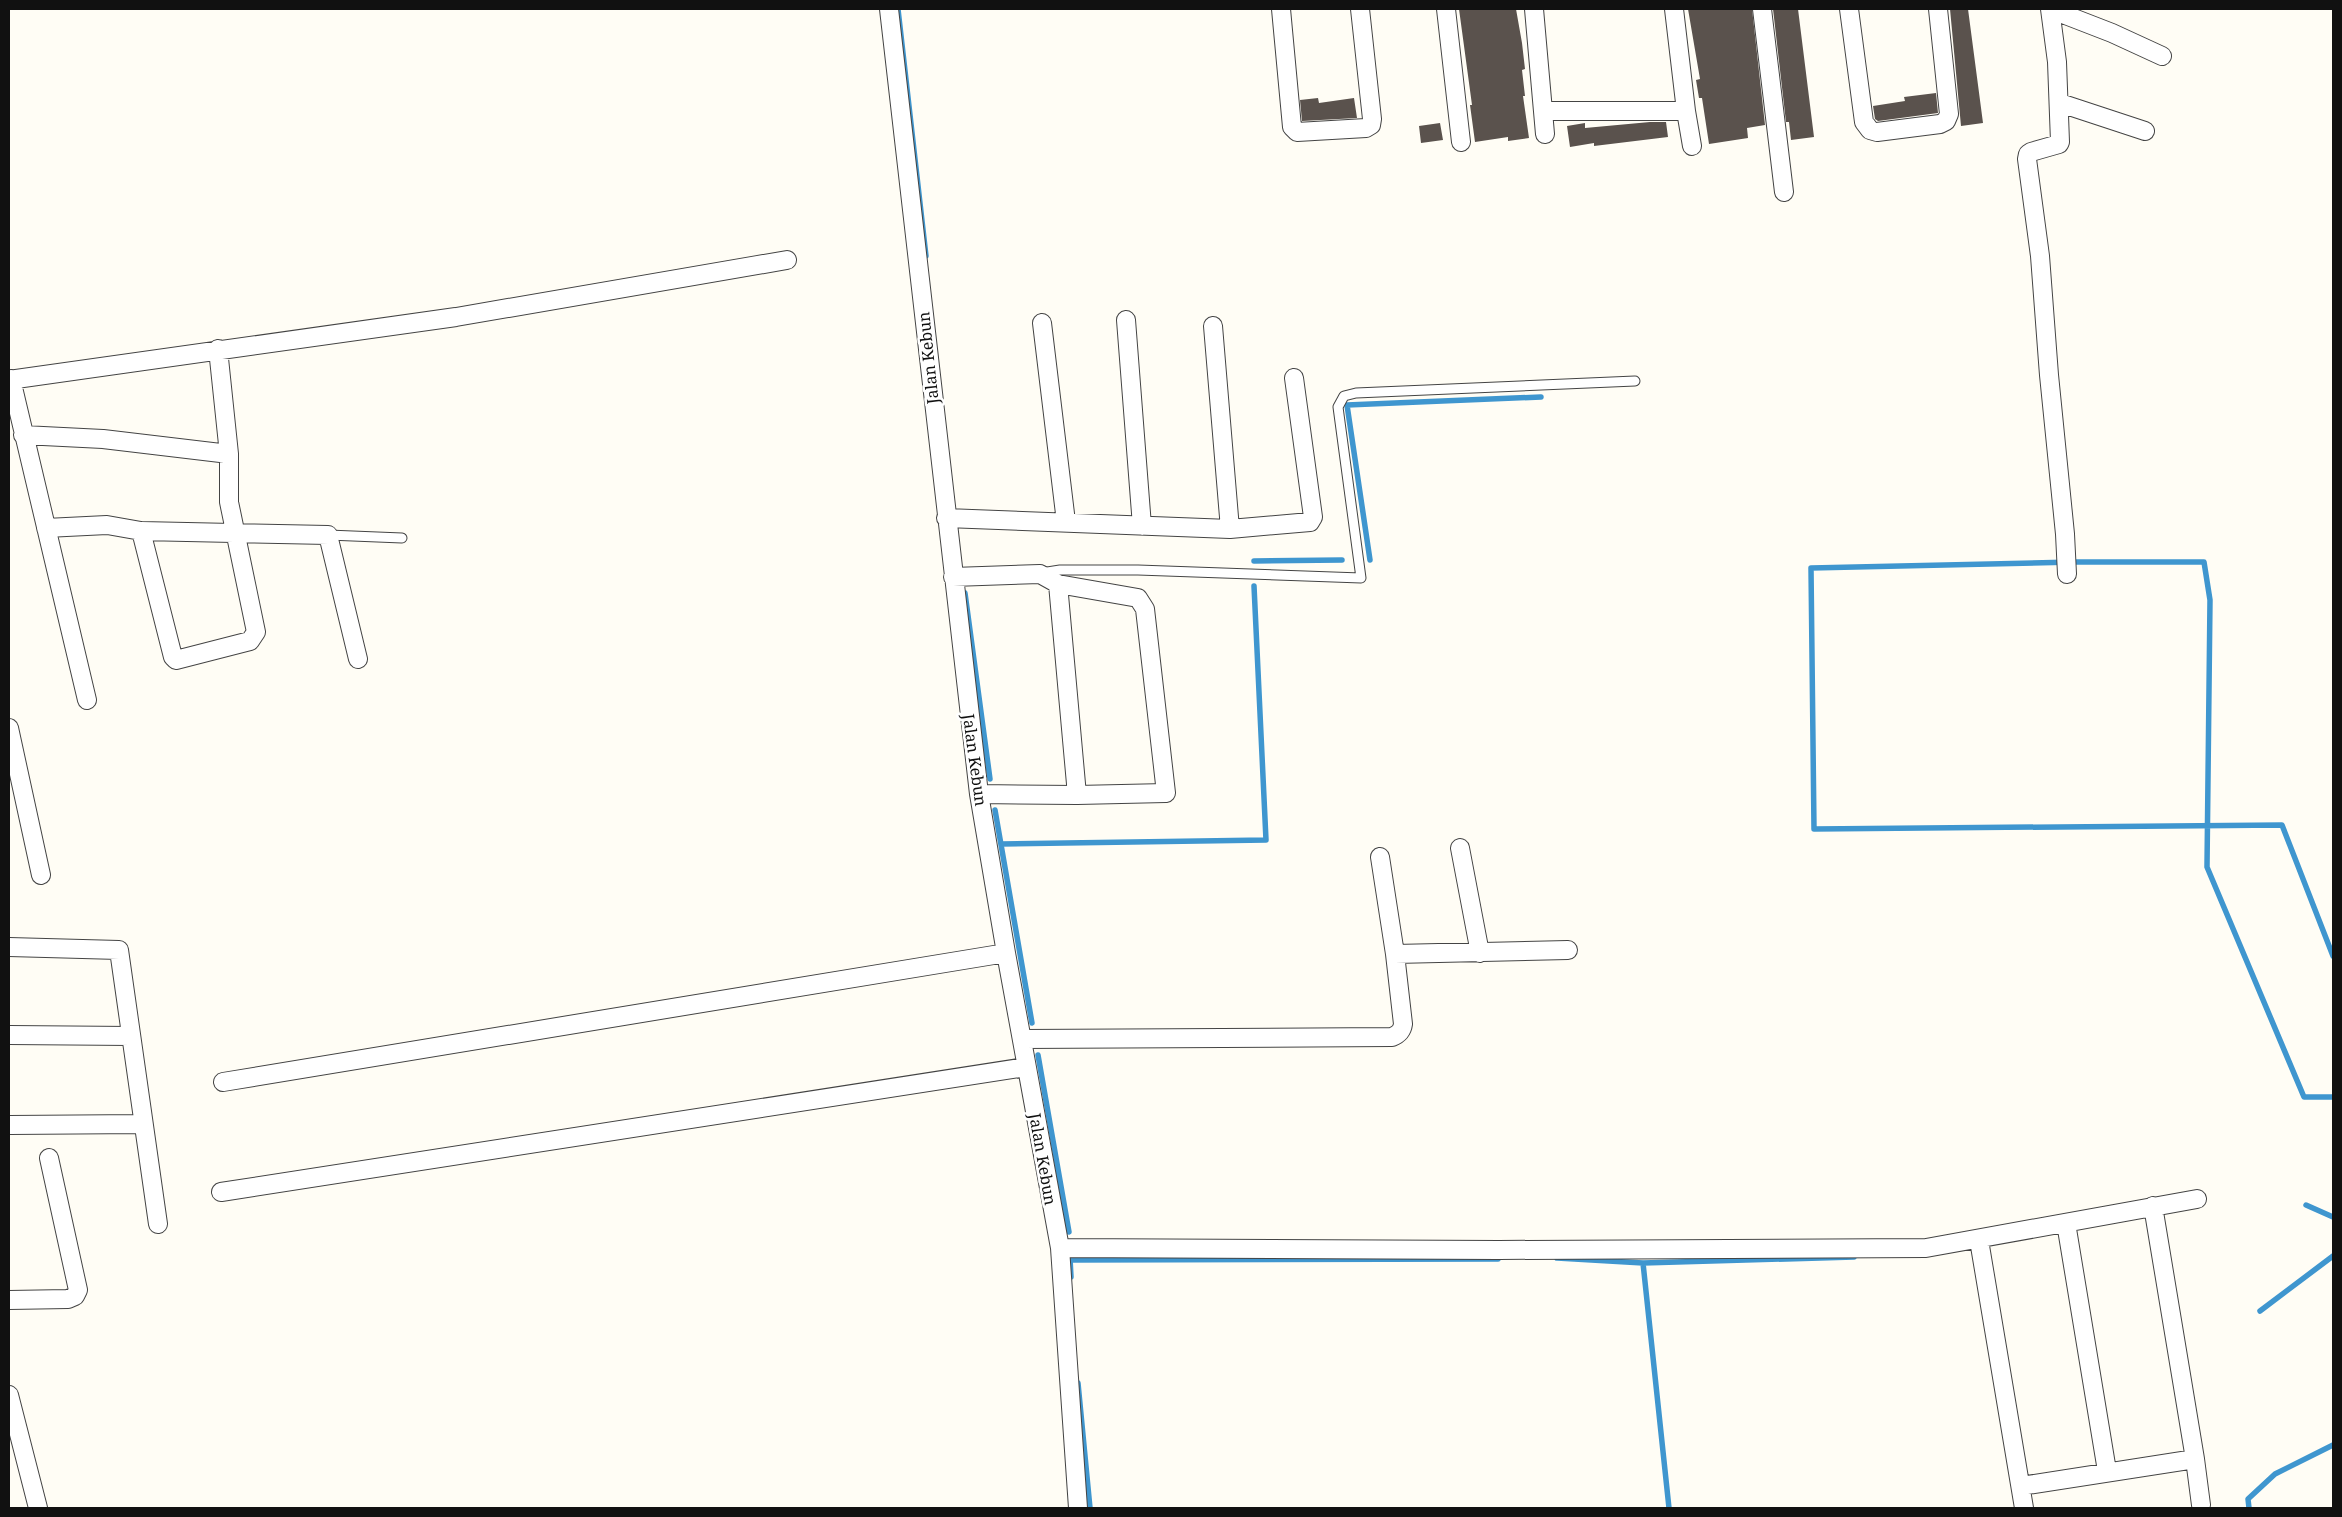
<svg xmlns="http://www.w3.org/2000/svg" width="2342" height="1517" font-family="'Noto Serif',serif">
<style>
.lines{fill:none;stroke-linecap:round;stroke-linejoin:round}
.stream{stroke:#3f96cf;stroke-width:5.5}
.building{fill:#5a524d}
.lane-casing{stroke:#444;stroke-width:11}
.street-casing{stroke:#444;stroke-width:20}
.lane{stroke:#fff;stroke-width:9}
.street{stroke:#fff;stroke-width:18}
.labels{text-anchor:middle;stroke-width:5;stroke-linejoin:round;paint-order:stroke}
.street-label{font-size:16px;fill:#111;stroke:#fff}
</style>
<rect width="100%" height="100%" fill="#fffdf5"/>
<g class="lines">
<path class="stream" d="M898,9L926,256
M1370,560L1347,405L1541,397
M1254,561L1342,560
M965,593L990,779
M995,810L1032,1023
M1001,844L1266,840L1254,586
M2333,956L2282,825L1814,829L1811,568L2074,562H2204L2210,600L2207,867L2304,1097H2333
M1038,1055L1069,1232
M2306,1205L2333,1217
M1070,1258L1071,1277
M1557,1258L1643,1263
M1070,1260L1498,1259
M2260,1311L2333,1256
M1078,1383L1090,1508
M1669,1508L1643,1263L1854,1257
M2249,1508L2248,1499L2275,1474L2333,1445"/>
</g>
<path class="building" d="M1459,9H1516L1522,43L1525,69L1522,70L1525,96H1523L1529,138L1508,141V137L1475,142L1470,105H1472Z
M1688,9H1752L1765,125L1747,128L1748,138L1709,144L1702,98H1699L1696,80L1700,79Z
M1773,9H1798L1814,137L1791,140L1789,122H1786Z
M1950,9H1968L1983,123L1961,126Z
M1936,93L1938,113L1878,121L1875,119L1873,106L1905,101L1904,97Z
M1318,98L1319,103L1354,98L1357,118L1302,121L1300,100Z
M1650,122H1666L1668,137L1594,146V143L1570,147L1567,126L1585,123V128Z
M1440,123L1443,140L1421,143L1419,126Z"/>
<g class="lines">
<defs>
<path id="lane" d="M328,535L402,538
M1041,573L1060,570H1138L1361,578L1338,407L1344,396L1356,393L1635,381"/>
<path id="street" d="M889,9L979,794L1006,953L1060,1248L1078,1508
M1281,9L1292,127L1297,132L1366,128L1371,125L1372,119L1360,9
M1446,9L1461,142
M1534,9L1545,134
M1674,9L1686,111
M1762,9L1784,192
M1849,9L1864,122L1870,130L1877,132L1940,124L1946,121L1949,114L1938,9
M2050,9L2057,62L2060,142L2059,144L2031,152L2028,154L2027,159L2040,256L2049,375L2065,534L2067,574
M2050,9L2112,33L2162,56
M2060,103L2145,131
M1543,111H1686L1692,146
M1126,320L1142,526
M1042,323L1066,522
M1213,326L1230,529
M11,379L87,700
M9,380L456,317L787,260
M23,435L103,439L229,454
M946,518L1230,529L1310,522L1313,517L1294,378
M46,528L107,525L141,531L328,535L358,659
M141,531L173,657L176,660L250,641L256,632L229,502V454L218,349
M953,577L1040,574L1058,584L1138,598L1145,609L1166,793L1077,795L979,794
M1058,584L1077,795
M9,728L41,875
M1460,848L1480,953
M9,947L119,950L158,1224
M1395,954L1568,950
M9,1035L131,1036
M1022,1039L1392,1037C1399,1034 1402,1031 1403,1024L1395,954L1380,857
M223,1082L1006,953
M9,1125L143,1124
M221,1192L1026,1067
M2066,1223L2107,1471
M1979,1240L2024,1508
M1060,1248L1499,1250L1926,1248L2197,1199
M9,1300L68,1299L75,1296L78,1290L49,1158
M9,1395L38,1508
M2195,1459L2201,1505
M2021,1486L2195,1459L2153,1206"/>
</defs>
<use href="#lane" class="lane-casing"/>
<use href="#street" class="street-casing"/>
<use href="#lane" class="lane"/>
<use href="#street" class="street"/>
</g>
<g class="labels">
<g class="street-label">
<text transform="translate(928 358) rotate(-96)" y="6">Jalan Kebun</text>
<text transform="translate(975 760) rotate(82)" y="6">Jalan Kebun</text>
<text transform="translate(1043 1159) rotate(80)" y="6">Jalan Kebun</text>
</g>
</g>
<rect width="2342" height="1517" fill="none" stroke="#111111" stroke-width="20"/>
</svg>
